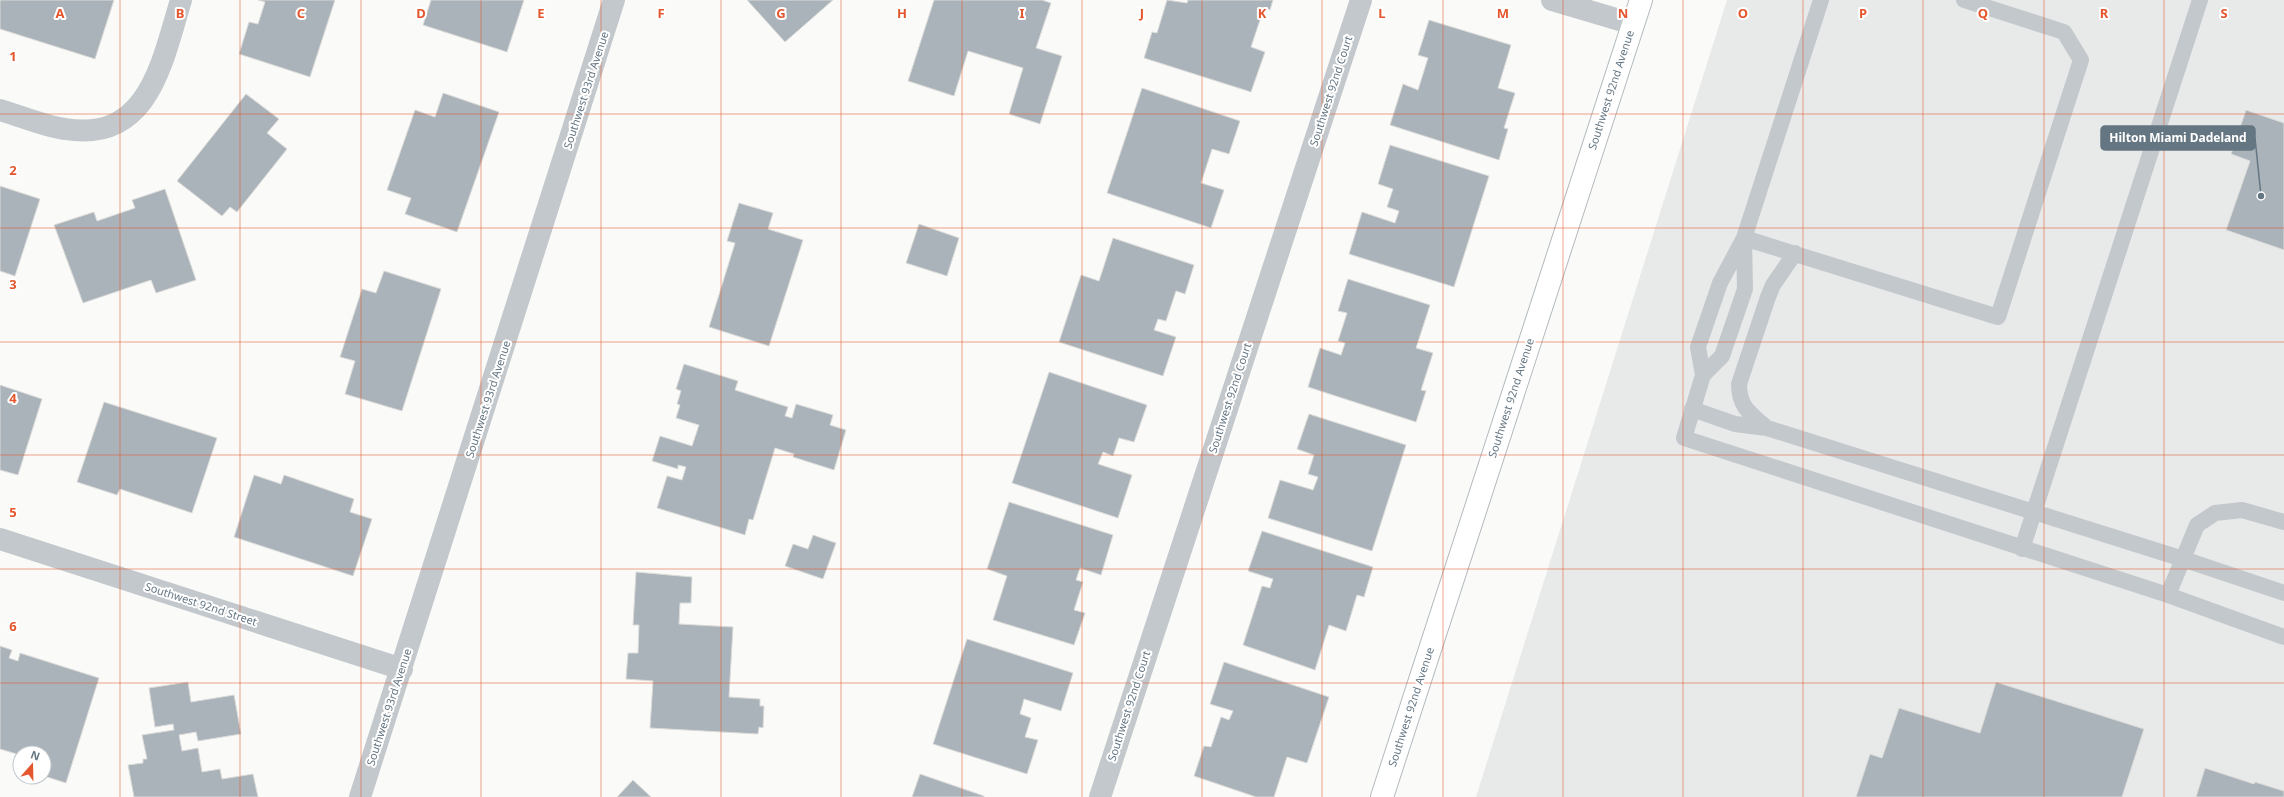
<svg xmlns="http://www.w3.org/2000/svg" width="2284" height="797" font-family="'Noto Sans',sans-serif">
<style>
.built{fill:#e8e9e9}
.building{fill:#aab3b9;stroke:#dcdcda}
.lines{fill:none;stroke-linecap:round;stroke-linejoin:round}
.secondary-casing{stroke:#b3babf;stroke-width:24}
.lane{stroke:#c3c8cc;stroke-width:16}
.street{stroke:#c3c8cc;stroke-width:22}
.secondary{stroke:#fff;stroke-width:22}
.grid{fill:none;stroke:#e4572e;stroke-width:1;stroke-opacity:0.55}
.labels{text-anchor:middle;stroke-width:4;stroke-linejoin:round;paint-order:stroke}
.street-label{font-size:11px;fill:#657683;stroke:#fff}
.grid-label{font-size:13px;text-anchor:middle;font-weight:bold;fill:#e4572e;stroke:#fff;stroke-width:4;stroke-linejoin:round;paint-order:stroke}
.leader{fill:none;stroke:#657683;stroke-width:1.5}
.callout-dot{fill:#657683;stroke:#fff;stroke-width:1.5}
.callout{fill:#657683;stroke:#657683;stroke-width:1.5}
.callout-label{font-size:12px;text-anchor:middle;font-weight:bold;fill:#fff}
</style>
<rect width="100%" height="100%" fill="#fafaf8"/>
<path class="built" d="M1727,0H2284V797H1476Z"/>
<path class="building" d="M0,0H114L95,59L0,29Z
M258,0H335L310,77L239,54L249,22L258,24L265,2Z
M431,0H524L507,52L423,25Z
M747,0H833L785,42Z
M934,0H1042L1051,3L1036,48L1062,56L1040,124L1009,114L1023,68L968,51L954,96L908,81Z
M1167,0L1187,3L1188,0H1273L1270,10L1264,8L1251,47L1265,52L1251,92L1144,58L1152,32L1157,33Z
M1429,20L1511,45L1498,88L1515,93L1504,128L1508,129L1499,160L1390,125L1403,84L1418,90L1428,58L1418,55Z
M1142,88L1240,121L1229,154L1212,149L1201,183L1224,190L1211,228L1107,193Z
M443,93L499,112L457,232L405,214L411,198L387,190L415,110L435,117Z
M246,94L279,119L267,133L287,149L237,212L230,207L222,216L177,181Z
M2246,110L2284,123V250L2226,230L2250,161L2231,154Z
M1390,145L1489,176L1454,287L1349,254L1362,212L1395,223L1399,211L1387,207L1393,189L1378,184Z
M0,186L40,199L15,276L0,271Z
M165,189L196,280L156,293L151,280L83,303L54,225L94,212L97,221L135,208L132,200Z
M739,203L773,213L768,229L803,240L769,346L709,327L735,243L727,241Z
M919,224L959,238L947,276L906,263Z
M1113,238L1194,265L1185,294L1176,291L1166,321L1158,319L1154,330L1176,337L1163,376L1059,342L1081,275L1099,281Z
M384,271L441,289L402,411L345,394L355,361L340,357L362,289L376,293Z
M1348,279L1430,305L1416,348L1433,353L1421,390L1426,391L1416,422L1308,387L1320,348L1341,355L1345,343L1338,341L1347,313L1338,311Z
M684,364L738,381L735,390L788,407L785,416L792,418L796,404L833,415L830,425L846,430L834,470L793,457L794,454L775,448L753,520L749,519L745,535L657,508L667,476L682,480L686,467L678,465V469L652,461L660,436L692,446L699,425L676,418L680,405L677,404L681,391L676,389Z
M1049,372L1147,405L1134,442L1119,438L1113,456L1103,452L1098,464L1132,475L1118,518L1012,483Z
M0,385L42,399L18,475L0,470Z
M104,402L217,438L192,513L120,489L117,495L77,482Z
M1309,414L1406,445L1372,551L1268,518L1280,480L1313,490L1318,477L1308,474L1314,455L1297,449Z
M254,475L281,484L284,475L354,499L350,512L372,519L353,576L234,537Z
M1009,502L1113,535L1101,575L1080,568L1076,580L1083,582L1074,610L1085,613L1074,645L993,620L1007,576L987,569Z
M1262,531L1373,567L1364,597L1357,595L1346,631L1329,625L1315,670L1243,645L1262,586L1270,588L1273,579L1248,571Z
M813,535L836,543L823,579L785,566L793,544L808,549Z
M636,572L692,577L691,603H680L679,624L733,627L729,697L760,699V706H764L763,728L759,727L758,734L650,728L653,681L626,679L628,653H638L639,625H633Z
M967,639L1073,673L1061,711L1024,699L1020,714L1031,718L1025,737L1038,740L1027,774L933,744Z
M0,646L12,650L9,658L18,661L20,653L99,678L66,783L44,776V753H20V755L0,749Z
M1224,662L1329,697L1307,763L1287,757L1274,797H1256L1194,776L1204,746L1211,747L1221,717L1229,720L1233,711L1210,704Z
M188,682L191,702L234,695L241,734L198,741L196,732L179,735L182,751L198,748L202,772L220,769L222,779L253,774L258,797H134L128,765L143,763V759H147L142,735L174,730L173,724L155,727L149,688Z
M1996,682L2144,729L2122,797H1856L1870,754L1882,758L1899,708L1980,733Z
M2205,768L2254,784L2255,782L2284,791V797H2196Z
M920,774L984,796V797H912Z
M633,780L651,797H617Z"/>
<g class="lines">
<defs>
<path id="secondary" d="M1382,797L1641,0"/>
</defs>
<use href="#secondary" class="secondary-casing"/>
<path class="lane" d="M1744,238L1745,289L1722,356L1703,375L1684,438L2168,595L2284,637
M1744,238L1998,317L2081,60L2064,32L1964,0
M1703,375L1698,347L1720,283L1744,238L1821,0
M1692,409L1735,424L1767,428L2183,559L2284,593
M1767,428C1751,414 1739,408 1739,384L1768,297L1773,285L1795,253
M2022,549L2200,0
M2168,595L2197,525L2215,513L2242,510L2284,522"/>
<path class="street" d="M1552,0L1633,24
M0,110C21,116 43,126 65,129C149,143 162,62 181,0
M0,539L402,669
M360,797L614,0
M1100,797L1361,0"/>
<use href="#secondary" class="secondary"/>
</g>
<path class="grid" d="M120,0V797M240,0V797M361,0V797M481,0V797M601,0V797M721,0V797M841,0V797M962,0V797M1082,0V797M1202,0V797M1322,0V797M1443,0V797M1563,0V797M1683,0V797M1803,0V797M1923,0V797M2044,0V797M2164,0V797M0,114H2284M0,228H2284M0,342H2284M0,455H2284M0,569H2284M0,683H2284"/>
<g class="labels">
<g class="street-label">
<text transform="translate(586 90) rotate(-72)" y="4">Southwest 93rd Avenue</text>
<text transform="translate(1611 90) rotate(-72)" y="4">Southwest 92nd Avenue</text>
<text transform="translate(1331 91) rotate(-72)" y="4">Southwest 92nd Court</text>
<text transform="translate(1230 398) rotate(-72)" y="4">Southwest 92nd Court</text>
<text transform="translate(1511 398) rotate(-72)" y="4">Southwest 92nd Avenue</text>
<text transform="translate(488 399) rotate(-72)" y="4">Southwest 93rd Avenue</text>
<text transform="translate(201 604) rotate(18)" y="4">Southwest 92nd Street</text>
<text transform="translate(1129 706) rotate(-72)" y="4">Southwest 92nd Court</text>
<text transform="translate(389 707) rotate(-72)" y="4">Southwest 93rd Avenue</text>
<text transform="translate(1411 707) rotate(-72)" y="4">Southwest 92nd Avenue</text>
</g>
</g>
<g class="grid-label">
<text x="60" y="18">A</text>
<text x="180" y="18">B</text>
<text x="301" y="18">C</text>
<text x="421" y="18">D</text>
<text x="541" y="18">E</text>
<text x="661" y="18">F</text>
<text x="781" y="18">G</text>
<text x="902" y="18">H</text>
<text x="1022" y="18">I</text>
<text x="1142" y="18">J</text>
<text x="1262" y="18">K</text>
<text x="1382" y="18">L</text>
<text x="1503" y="18">M</text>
<text x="1623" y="18">N</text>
<text x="1743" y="18">O</text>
<text x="1863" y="18">P</text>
<text x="1983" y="18">Q</text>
<text x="2104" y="18">R</text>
<text x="2224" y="18">S</text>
<text x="13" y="61">1</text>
<text x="13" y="175">2</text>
<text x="13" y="289">3</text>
<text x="13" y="403">4</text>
<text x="13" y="517">5</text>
<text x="13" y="631">6</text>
</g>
<path class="leader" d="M2261 196L2255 138"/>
<circle class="callout-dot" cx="2261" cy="196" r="4"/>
<rect class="callout" x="2101" y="126" width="154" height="24" rx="4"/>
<g class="callout-label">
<text x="2178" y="142">Hilton Miami Dadeland</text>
</g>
<g transform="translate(32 765) rotate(20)"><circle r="19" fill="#ffffff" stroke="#c1c8cd"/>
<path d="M0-3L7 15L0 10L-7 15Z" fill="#e4572e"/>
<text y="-6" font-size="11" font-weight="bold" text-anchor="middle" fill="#657683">N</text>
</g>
</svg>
